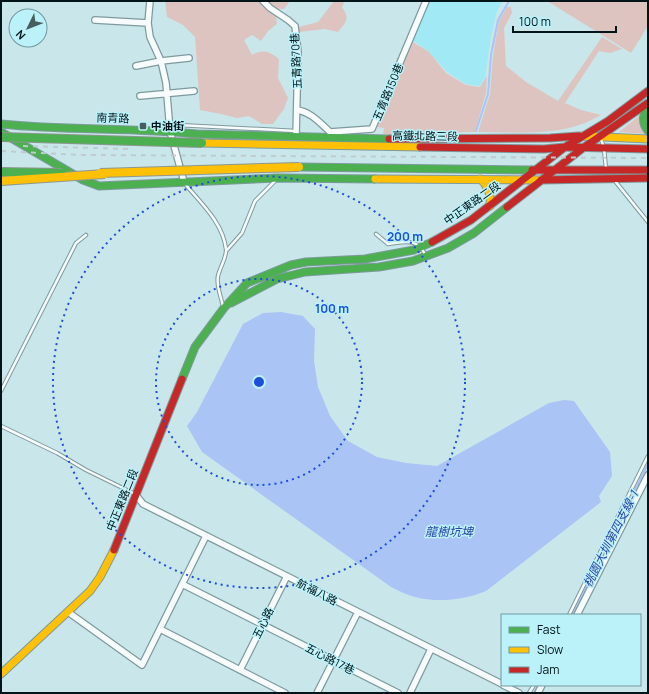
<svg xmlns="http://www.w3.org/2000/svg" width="649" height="694" font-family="Manrope,'Noto Sans TC',sans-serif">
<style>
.built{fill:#a0e9f5}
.green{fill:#dec4c1}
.water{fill:#aac4f6}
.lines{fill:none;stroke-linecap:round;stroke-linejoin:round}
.stream{stroke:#aac4f6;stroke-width:2}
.lane-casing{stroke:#7e9a9d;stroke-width:4.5}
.street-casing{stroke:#7e9a9d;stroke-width:8}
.fast-casing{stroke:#7e9a9d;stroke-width:9}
.slow-casing{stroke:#7e9a9d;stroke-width:9}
.jam-casing{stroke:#7e9a9d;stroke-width:9}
.lane{stroke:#f7fbfc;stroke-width:2.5}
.street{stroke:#f7fbfc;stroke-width:5.5}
.fast{stroke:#4caf50;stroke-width:7}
.slow{stroke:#ffc107;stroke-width:7}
.jam{stroke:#c62828;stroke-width:7}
.rail{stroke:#c1cacc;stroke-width:2;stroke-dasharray:5 5;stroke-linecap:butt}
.fast-bridge-casing{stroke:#8d978f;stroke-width:10;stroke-linecap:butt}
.slow-bridge-casing{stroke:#8d978f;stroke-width:10;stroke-linecap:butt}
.fast-bridge{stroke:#4caf50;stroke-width:8}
.slow-bridge{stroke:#ffc107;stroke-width:8}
.ring{fill:none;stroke:#1d4ed8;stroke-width:2;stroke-dasharray:2 4}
.poi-dot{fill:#475e61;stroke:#bbf1f9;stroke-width:1.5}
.labels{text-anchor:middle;stroke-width:3;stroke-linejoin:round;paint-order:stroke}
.street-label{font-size:11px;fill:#011417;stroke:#bbf1f9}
.poi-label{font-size:11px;font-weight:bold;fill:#011417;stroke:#bbf1f9;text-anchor:start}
.water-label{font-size:12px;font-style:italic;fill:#2c44a5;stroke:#bbf1f9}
.centre{fill:#1d4ed8;stroke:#bbf1f9;stroke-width:2}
.ring-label{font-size:12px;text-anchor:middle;font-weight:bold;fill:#1d4ed8;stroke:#bbf1f9;stroke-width:3;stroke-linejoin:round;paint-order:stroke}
</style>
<rect width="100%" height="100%" fill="#c9e6eb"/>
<path class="built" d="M429,1H503L497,11L491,37L485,78L480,86L466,84L447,72L429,52L413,40Z"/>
<path class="green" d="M165,1H290L284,9H275L277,24L268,31L261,41L252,35L244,40L252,55C263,49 269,51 279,59L278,78L288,98L284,109L273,124H262L249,116L237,118L221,114L200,110L195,37L183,25L167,17Z
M334,1H345L342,7C350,19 347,21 338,32L325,29L299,32V27L318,22Z
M547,1H648V26L631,53Z
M507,7H511L512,13L504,28L506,66L526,82L558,101L602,37L622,49L610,53L599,51L565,103L581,110L601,115C595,118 588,122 582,124C549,136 512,132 478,132L490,94L493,55L499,21Z
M413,42L429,52L446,73L466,85L480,87L487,76L486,93L475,132L383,134L384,128L377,127Z
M639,116L642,129L646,134L619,132Z"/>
<path class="water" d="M281,312L303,316L315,329L314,361L318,387L330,416L348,441L377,457L406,463L437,466L549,403L564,400L574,401L610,452L612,476L599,496L601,502L486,591C464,600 438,603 415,597C407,595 399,591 391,587L202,452L187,426L197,412L243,324L263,313Z"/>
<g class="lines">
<path class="stream" d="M476,131L488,94L491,55L498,20L509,1
M573,614L648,464
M534,693L538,685"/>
<defs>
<path id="lane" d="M172,129L178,125L296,131
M601,139L604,148L606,169
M615,181L648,222
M185,184C201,203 223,223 226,249C227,257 220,267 218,276C216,285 221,297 223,306
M376,234L388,244C405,242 417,237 426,256
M227,250L242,233L255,201L276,180
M1,391L76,243L86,235
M1,426L57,453L86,470L135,494
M569,615L648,456
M529,693L534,685"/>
<path id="street" d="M150,1L148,23L150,37L161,61L166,83L170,131L184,182
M263,1L270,8L288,20L295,26L298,52L296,137
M95,20L148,23
M136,66L161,61L189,58
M140,96L194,91
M297,110C311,112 320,123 330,132L372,129L426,1
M136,495L143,504L502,684
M182,584L398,693
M68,612L142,665L206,536
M577,615L648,475
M160,629L285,693
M240,670L287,576
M503,685L519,693
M317,693L358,612
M410,693L431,649
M538,693L542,685"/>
<path id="fast" d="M648,104C643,114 641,122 648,131
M1,124C66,131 132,127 197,134L389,139
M1,132L83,180L99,186L278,178L375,179
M299,167L532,170
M231,303L277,279L305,272L379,267L413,261L448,248L474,233L507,207
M182,379L195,347L224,308L247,283L291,265L306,262L365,259L414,250L432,242"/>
<path id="slow" d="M582,136L648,139
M202,143L420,147
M375,179L541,180
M480,179C489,187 491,195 490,206
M1,674L90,591L100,577L114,550"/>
<path id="jam" d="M389,139L550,138L579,136
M420,147L544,149L565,147L648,149
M532,170H648
M541,180L648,178
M507,207L583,148L648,103
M432,242L471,220L565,147L608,121L648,91
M114,550L182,379"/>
</defs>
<use href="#lane" class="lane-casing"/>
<use href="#street" class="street-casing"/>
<use href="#fast" class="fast-casing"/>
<use href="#slow" class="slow-casing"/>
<use href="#jam" class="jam-casing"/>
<use href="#lane" class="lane"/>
<use href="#street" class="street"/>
<use href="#fast" class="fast"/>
<use href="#slow" class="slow"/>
<use href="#jam" class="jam"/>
<path class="rail" d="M23,146L131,149
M1,151L83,155L648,158"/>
<defs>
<path id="fast-bridge" d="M1,137L202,143
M1,172L62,173"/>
<path id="slow-bridge" d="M100,173L299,167
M1,181L105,174"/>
</defs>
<use href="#fast-bridge" class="fast-bridge-casing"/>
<use href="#slow-bridge" class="slow-bridge-casing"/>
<use href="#fast-bridge" class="fast-bridge"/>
<use href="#slow-bridge" class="slow-bridge"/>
</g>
<g class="ring">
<circle cx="259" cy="382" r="103"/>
<circle cx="259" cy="382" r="206"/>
</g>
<rect class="poi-dot" x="139" y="122" width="8" height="8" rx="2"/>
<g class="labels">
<g class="street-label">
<text transform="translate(296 61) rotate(-93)" y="4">五青路70巷</text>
<text transform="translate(388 92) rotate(-67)" y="4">五青路150巷</text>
<text transform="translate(113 118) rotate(2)" y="4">南青路</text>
<text transform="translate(425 136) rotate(1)" y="4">高鐵北路三段</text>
<text transform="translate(472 203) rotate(-35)" y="4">中正東路二段</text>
<text transform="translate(122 500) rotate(-68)" y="4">中正東路二段</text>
<text transform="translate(317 592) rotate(27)" y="4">航福八路</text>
<text transform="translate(263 623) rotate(-64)" y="4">五心路</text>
<text transform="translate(330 659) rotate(27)" y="4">五心路17巷</text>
</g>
<g class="poi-label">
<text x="151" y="130">中油街</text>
</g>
<g class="water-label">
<text x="449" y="536">龍樹坑埤</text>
<text transform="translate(611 539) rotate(-63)" y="4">桃園大圳第四支線-1</text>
</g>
</g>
<circle cx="259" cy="382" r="6" class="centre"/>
<g class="ring-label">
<text x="405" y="241">200 m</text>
<text x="332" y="313">100 m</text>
</g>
<rect width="649" height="694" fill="none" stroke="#011417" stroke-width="4"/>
<rect x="501" y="614" width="140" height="72" fill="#bbf1f9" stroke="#71999f"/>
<rect x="509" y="627" width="20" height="6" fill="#4caf50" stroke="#71999f"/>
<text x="537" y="634" font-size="12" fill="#011417">Fast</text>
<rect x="509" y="647" width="20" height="6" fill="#ffc107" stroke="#71999f"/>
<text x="537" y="654" font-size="12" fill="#011417">Slow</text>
<rect x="509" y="667" width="20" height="6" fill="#c62828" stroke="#71999f"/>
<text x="537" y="674" font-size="12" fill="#011417">Jam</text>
<g transform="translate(28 28) rotate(227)"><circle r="19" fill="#bbf1f9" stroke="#71999f"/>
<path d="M0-3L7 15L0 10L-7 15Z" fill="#475e61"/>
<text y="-6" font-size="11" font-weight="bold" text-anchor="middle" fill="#011417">N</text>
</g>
<path d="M513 26v6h103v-6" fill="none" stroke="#011417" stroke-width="2"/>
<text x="519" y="26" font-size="12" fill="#011417" stroke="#bbf1f9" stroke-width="3" paint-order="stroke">100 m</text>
</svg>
